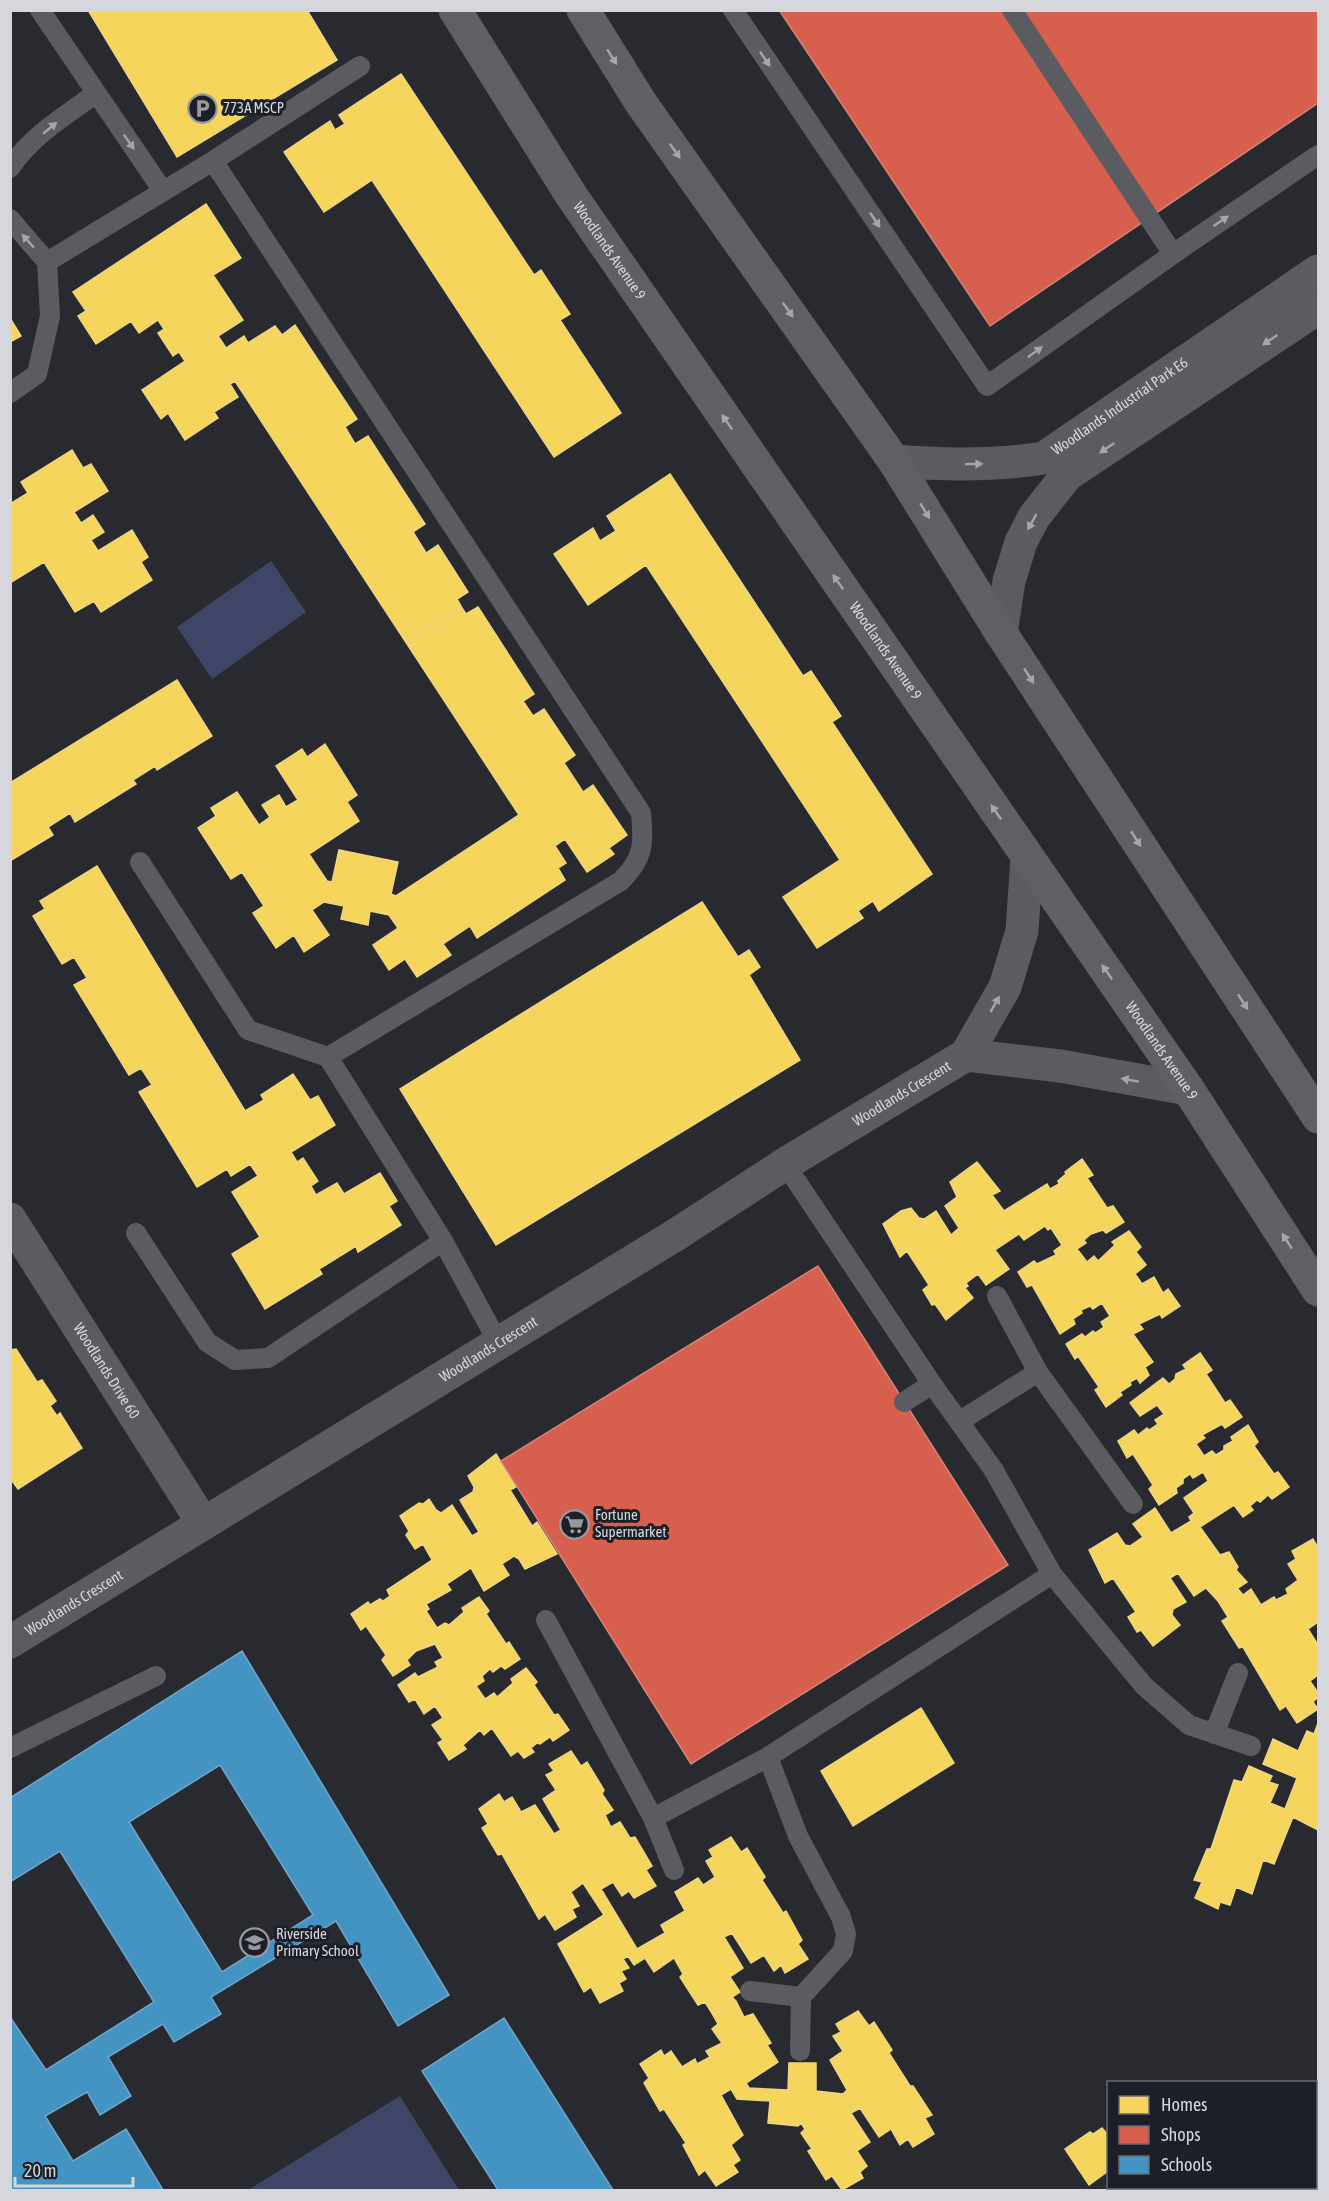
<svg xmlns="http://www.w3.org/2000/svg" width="1329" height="2201" font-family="'Asap Condensed',sans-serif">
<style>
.green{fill:#3e4566}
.homes{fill:#f6d55c;stroke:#ecd683;stroke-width:1.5}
.shops{fill:#d6604d;stroke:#d68478;stroke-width:1.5}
.schools{fill:#4393c3;stroke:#6fa7cb;stroke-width:1.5;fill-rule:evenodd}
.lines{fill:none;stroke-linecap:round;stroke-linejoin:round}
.lane{stroke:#5b5c61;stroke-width:20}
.street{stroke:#5b5c61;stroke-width:33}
.secondary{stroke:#5f6066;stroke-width:33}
.oneway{fill:#a6a7ad}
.oneway2{fill:#a4a6ab}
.labels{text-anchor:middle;stroke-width:6;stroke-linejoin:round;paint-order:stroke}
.poi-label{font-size:15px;fill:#d5d7dd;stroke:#1d1f28;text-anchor:start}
.street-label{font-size:15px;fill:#d5d7dd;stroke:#1d1f28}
</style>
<rect width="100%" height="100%" fill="#292a2f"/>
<path class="green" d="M271,561L306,612L212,679L177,627Z
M400,2096L459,2190H248Z"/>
<path class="homes" d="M88,10H307L337,60L177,157Z
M401,74L534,275L541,270L570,314L560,320L621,413L554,457L372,180L324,212L284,152L330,121L335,130L345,124L339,115Z
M206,204L241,258L213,275L243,320L218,336L226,348L244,336L248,343L275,326L282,335L295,325L357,419L345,427L355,444L368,436L425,524L413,532L426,553L438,545L468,592L457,599L462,608L407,644L235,381L230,384L238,397L214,412L218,418L185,440L168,413L161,419L142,390L185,361L179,352L173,356L158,333L164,329L158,320L139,333L131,321L96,344L78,316L86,311L73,292Z
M10,318L21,336L10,342Z
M72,450L83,468L91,464L108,491L74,512L81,523L93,515L104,532L91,540L98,551L132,530L148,557L141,562L152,580L101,612L94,601L75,612L44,562L10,583V504L28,493L21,482Z
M670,474L803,676L811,671L841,716L832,722L932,874L879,911L873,901L858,911L863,918L817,948L783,897L840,860L646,565L588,605L554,554L593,528L600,541L616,531L607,516Z
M478,607L534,694L523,701L533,716L544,709L575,755L564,763L583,792L593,785L627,835L609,848L614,854L587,872L565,839L555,846L566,863L558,868L565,880L477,938L470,926L443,944L451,955L417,977L405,959L389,970L373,945L398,928L389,915L370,911L368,925L341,919L344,906L324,902L312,910L329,935L304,952L294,935L276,948L253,913L264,906L242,872L231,879L198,828L216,816L211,808L237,792L259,825L270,817L262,805L279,795L286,807L298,800L276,766L302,749L307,757L325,744L357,795L347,802L359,821L309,854L327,881L332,882L339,850L398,862L391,894L396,896L519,815L407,644L462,608L466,614Z
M177,680L212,736L157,770L155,766L133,780L136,784L75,822L70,813L48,827L53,835L10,861V783Z
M97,866L245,1111L264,1100L261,1095L293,1074L310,1100L318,1096L335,1125L291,1152L297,1162L303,1158L318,1181L311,1186L316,1195L337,1183L344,1194L380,1173L397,1201L389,1206L401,1225L358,1252L356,1246L319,1269L322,1274L265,1309L232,1254L260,1237L232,1192L258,1176L250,1164L231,1176L227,1169L197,1187L139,1092L152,1085L141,1068L129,1075L74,985L87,978L74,957L62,964L33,916L45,909L40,901Z
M702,902L738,957L749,950L760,967L749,975L800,1060L496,1245L400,1089Z
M1082,1159L1093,1175L1087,1178L1107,1208L1113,1206L1124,1222L1106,1233L1103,1230L1091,1234L1084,1240L1086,1243L1077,1249L1087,1262L1094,1256L1098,1261L1115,1245L1112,1242L1129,1231L1141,1247L1136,1252L1146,1265L1135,1274L1142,1284L1154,1277L1163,1293L1168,1289L1180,1306L1162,1318L1160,1314L1139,1324L1143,1329L1133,1334L1153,1362L1145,1367L1149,1375L1140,1383L1137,1378L1130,1382L1131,1385L1120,1392L1122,1395L1106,1407L1095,1390L1099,1387L1078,1356L1075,1359L1066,1344L1082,1334L1085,1337L1093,1331L1095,1333L1104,1327L1101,1322L1110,1316L1102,1303L1093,1309L1090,1306L1081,1310L1082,1313L1073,1319L1075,1324L1060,1334L1032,1285L1027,1287L1018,1272L1034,1261L1037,1264L1056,1255L1054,1251L1062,1245L1051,1228L1048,1230L1045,1226L1024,1240L1019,1234L995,1250L1009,1269L986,1285L978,1274L966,1283L968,1286L965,1288L973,1298L946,1320L935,1304L932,1305L923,1290L929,1285L907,1251L900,1257L883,1224L901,1211L911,1208L919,1218L924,1219L936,1211L951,1235L959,1228L945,1206L957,1197L950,1182L977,1162L1000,1191L992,1195L1004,1211L1047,1184L1050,1189L1059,1184L1058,1181L1066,1174L1065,1172Z
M16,1349L37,1382L42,1380L56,1401L50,1406L57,1416L60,1413L82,1448L18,1489L10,1478V1350Z
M1200,1353L1212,1370L1206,1374L1225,1403L1230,1400L1242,1417L1225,1428L1222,1424L1202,1435L1205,1438L1196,1444L1204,1456L1212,1451L1216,1455L1224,1450V1446L1233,1441L1231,1437L1248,1425L1258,1442L1254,1446L1274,1474L1278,1472L1289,1487L1272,1499L1268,1495L1260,1502L1257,1500L1250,1506L1253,1510L1243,1517L1234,1505L1200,1527L1220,1555L1229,1552L1238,1567L1236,1570L1247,1582L1218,1601L1206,1588L1194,1596L1178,1573L1170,1578L1186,1602L1173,1609L1172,1615L1180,1625L1153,1646L1141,1630L1137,1632L1128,1617L1136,1612L1113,1578L1105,1583L1089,1550L1117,1533L1125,1545L1130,1546L1143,1537L1133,1524L1155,1508L1171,1533L1191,1521L1189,1517L1194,1513L1184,1498L1208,1481L1203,1472L1193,1478L1190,1474L1183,1479V1483L1176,1488L1177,1493L1159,1505L1149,1489L1153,1485L1133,1454L1127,1458L1118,1441L1134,1430L1138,1435L1147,1428L1149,1430L1158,1424L1155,1420L1164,1414L1157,1405L1140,1416L1130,1403L1163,1378L1169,1384L1175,1379L1176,1374L1186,1369L1183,1365Z
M496,1454L516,1487L510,1490L532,1526L537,1522L557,1554L525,1569L519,1559L514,1556L502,1564L509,1575L484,1591L471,1568L447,1584L451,1590L426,1604L429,1609L426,1611L437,1628L445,1623L449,1625L464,1612L462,1608L479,1597L489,1611L486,1614L506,1644L509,1642L520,1659L505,1669L501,1666L493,1672L490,1669L482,1676L484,1681L476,1686L485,1699L494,1693L497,1697L513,1683L511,1679L526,1668L537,1682L534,1685L554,1715L558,1714L569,1730L553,1741L550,1737L540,1744L537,1743L531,1748L534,1752L524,1758L518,1751L511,1756L492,1728L484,1735L480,1730L463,1745L466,1749L449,1760L438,1743L443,1740L432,1725L443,1718L435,1706L424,1714L415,1699L409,1702L398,1685L415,1673L418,1677L438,1667L435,1662L443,1658L435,1644L416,1651L407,1660L410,1665L393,1676L382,1660L386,1655L366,1626L361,1630L351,1614L368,1602L370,1605L380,1599L383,1601L390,1596L387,1590L432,1560L423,1544L415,1549L406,1535L409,1531L400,1516L419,1503L423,1504L429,1499L436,1510L441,1513L452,1505L472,1536L479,1532L460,1500L473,1492L474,1487L468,1476Z
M1313,1539L1318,1548V1622L1308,1629L1318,1645V1675L1310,1681L1318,1693V1697L1313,1702L1318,1709L1297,1723L1286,1706L1280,1710L1243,1647L1239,1648L1222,1621L1228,1617L1218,1601L1238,1589L1243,1595L1251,1589L1261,1605L1274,1597L1276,1600L1288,1594L1286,1589L1298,1580L1288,1564L1296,1559L1292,1551Z
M921,1708L954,1763L853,1826L821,1771Z
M1318,1723V1830L1293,1817L1274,1864L1263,1860L1252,1894L1236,1887L1230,1905L1220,1902L1218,1909L1195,1898L1202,1882L1194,1880L1207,1849H1211L1234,1780L1242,1782L1249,1766L1272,1776L1269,1782L1278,1785L1270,1803L1285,1809L1297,1778L1263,1764L1273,1739L1298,1751L1307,1731L1314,1734Z
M571,1751L581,1766L587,1762L604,1790L602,1794L613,1810L605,1815L611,1827L620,1822L630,1838L635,1837L652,1866L646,1870L656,1886L634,1898L629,1891L622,1896L613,1882L601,1889L637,1949L665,1933L661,1925L685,1911L675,1892L698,1878L703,1885L715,1877L706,1861L713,1857L709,1850L731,1837L741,1852L747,1848L765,1877L762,1880L783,1913L786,1911L802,1940L798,1944L808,1959L785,1973L781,1965L774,1971L764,1955L751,1963L732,1933L724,1937L743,1968L730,1977L740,1992L732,1997L736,2001L713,2015L705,2002L698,2005L680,1977L683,1974L674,1958L654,1972L645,1958L634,1965L628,1956L623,1959L629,1968L621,1971L626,1979L619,1983L623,1991L600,2003L591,1987L584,1992L558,1944L604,1915L583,1883L571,1892L579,1906L572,1909L576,1917L555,1930L545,1914L539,1919L502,1854L498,1855L482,1828L488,1824L479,1809L499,1794L504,1802L512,1797L521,1812L535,1805L554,1834L561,1830L543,1799L556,1790L546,1775L554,1771L549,1764Z
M736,2001L744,2017L753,2014L771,2043L767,2045L778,2062L746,2083L749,2088L788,2090L789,2063H816V2091L843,2094L847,2090L830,2060L843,2051L833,2036L841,2032L836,2024L858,2011L869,2026L874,2022L892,2050L889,2053L910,2086H913L932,2115L925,2118L934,2134L913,2147L908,2139L900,2145L891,2129L879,2137L860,2108L851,2113L870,2142L857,2151L867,2166L860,2172L863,2178L842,2190L832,2176L826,2180L808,2151L812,2149L801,2133L805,2129L801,2123L798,2126L768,2123L770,2101L737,2099L731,2089L721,2095L743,2135L731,2145L740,2160L733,2165L738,2172L716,2186L705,2170L699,2175L683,2145L686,2143L664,2109L660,2111L644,2083L649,2078L640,2064L661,2050L664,2056L671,2051L682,2067L695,2059L697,2064L710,2057L706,2051L722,2043L712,2029L718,2024L713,2015Z
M1102,2128L1108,2135V2171L1089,2185L1065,2149L1090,2132L1093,2134Z
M1142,2188H1193L1188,2190H1144Z"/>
<path class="shops" d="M779,10H1318V103L990,326Z
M818,1266L1008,1565L691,1764L501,1461Z"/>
<path class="schools" d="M242,1651L449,1995L398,2026L336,1921L211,1997L221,2014L174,2042L163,2024L108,2057L131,2096L100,2115L87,2092L45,2116L73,2161L126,2129L163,2190H10V2017L46,2070L154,2002L60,1851L10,1882V1798ZM220,1765L313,1915L222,1972L129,1822Z
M504,2018L613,2190H498L422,2071Z"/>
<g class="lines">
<path class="lane" d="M40,10L163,191
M733,10L987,386L1173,254L1318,155
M1012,10L1173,254
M213,161L641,813C644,844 644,858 621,881L328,1057
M10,168C31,136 65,116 95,94
M10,219L47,262L50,316L37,374L10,393
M47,262L213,161L360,66
M140,862L248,1030L328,1057L443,1241L499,1344
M785,1164L932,1384L993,1469L1052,1574L1144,1686L1189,1725L1251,1746
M136,1233L207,1342L235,1360L268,1358L443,1241
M997,1296L1038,1372L1133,1504
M904,1402L932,1384
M960,1421L1038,1372
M546,1620L653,1818L674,1870
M1214,1734L1238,1673
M10,1748L156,1676
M768,1757L798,1836L841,1917L846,1934L843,1951L801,1997L800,2051
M653,1818L768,1757L1052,1574
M750,1991L801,1997"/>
<g class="street">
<path id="s1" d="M894,461C944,465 994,466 1044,458L1318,271"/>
<path d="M1001,633L1009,581L1021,542L1034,517L1067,475L1318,308"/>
<path d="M966,1055L1060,1066L1188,1089"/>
<path id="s2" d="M10,1219L203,1523"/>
<path id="s3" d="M10,1642L677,1234L785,1164L966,1055L1005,987L1022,931L1027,857"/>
</g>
<g class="secondary">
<path id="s4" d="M455,10L571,195L1188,1089L1318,1290"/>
<path d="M583,10L641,103L894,461L1001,633L1318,1117"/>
</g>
</g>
<defs><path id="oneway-solid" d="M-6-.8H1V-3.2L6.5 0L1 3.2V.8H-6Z" transform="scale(1.5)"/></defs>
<g class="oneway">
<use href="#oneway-solid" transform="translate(612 57) rotate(58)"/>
<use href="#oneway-solid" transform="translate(675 151) rotate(55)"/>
<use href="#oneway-solid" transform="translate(788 310) rotate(55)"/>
<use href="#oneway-solid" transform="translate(727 422) rotate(-125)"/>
<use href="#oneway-solid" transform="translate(925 511) rotate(58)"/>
<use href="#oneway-solid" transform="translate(838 582) rotate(-125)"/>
<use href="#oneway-solid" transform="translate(1029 676) rotate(57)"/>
<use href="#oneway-solid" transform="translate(996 812) rotate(-125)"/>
<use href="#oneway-solid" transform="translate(1136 839) rotate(57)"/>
<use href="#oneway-solid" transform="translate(1107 972) rotate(-125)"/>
<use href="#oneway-solid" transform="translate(1243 1002) rotate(57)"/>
<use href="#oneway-solid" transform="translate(1287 1241) rotate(-123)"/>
</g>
<g class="oneway2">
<use href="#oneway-solid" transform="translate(765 59) rotate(56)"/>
<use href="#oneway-solid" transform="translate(50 128) rotate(-40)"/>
<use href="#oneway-solid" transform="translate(129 142) rotate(55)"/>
<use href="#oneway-solid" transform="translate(875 220) rotate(56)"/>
<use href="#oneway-solid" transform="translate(1221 221) rotate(-34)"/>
<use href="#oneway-solid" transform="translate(28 241) rotate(-132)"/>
<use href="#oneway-solid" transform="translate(1270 340) rotate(146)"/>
<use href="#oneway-solid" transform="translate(1035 352) rotate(-36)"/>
<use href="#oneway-solid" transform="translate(1107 448) rotate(146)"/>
<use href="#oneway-solid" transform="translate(974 464) rotate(-1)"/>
<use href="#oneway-solid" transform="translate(1032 522) rotate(119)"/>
<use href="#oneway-solid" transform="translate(995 1004) rotate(-60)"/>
<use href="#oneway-solid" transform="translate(1130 1080) rotate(-170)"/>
</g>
<defs>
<symbol id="parking-ring" viewBox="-11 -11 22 22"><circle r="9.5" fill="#1d1f28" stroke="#999aa0" stroke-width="1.5"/><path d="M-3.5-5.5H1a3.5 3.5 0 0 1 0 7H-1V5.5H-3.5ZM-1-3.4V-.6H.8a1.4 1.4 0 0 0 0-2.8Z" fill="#999aa0"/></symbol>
<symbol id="supermarket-ring" viewBox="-11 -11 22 22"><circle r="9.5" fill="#1d1f28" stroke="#999aa0" stroke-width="1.5"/><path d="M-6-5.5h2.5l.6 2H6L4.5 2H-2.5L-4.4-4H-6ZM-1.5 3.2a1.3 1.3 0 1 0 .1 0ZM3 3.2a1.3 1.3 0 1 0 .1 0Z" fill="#999aa0"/></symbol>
<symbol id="school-ring" viewBox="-11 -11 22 22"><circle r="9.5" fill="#1d1f28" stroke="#999aa0" stroke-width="1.5"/><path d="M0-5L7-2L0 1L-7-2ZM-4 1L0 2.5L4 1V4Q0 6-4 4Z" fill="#999aa0"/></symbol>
</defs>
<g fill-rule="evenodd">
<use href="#parking-ring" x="186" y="92" width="33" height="33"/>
<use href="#supermarket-ring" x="558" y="1508" width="33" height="33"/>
<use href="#school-ring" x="238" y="1926" width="33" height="33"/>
</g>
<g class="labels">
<g class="poi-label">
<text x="223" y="113">773A MSCP</text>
<text x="595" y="1520">Fortune<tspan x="595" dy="17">Supermarket</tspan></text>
<text x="276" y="1939">Riverside<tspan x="276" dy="17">Primary School</tspan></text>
</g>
<g class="street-label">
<text dy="5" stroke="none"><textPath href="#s4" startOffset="286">Woodlands Avenue 9</textPath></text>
<text dy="5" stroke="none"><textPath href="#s1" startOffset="242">Woodlands Industrial Park E6</textPath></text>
<text dy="5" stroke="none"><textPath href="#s4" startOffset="772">Woodlands Avenue 9</textPath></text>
<text dy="5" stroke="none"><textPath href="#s4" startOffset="1258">Woodlands Avenue 9</textPath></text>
<text dy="5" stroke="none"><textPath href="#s3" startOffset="1047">Woodlands Crescent</textPath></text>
<text dy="5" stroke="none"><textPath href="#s3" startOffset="561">Woodlands Crescent</textPath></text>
<text dy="5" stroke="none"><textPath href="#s2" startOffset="180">Woodlands Drive 60</textPath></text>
<text dy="5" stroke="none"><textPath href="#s3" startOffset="75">Woodlands Crescent</textPath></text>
</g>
</g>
<rect width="1329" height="2201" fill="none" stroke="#d5d7dd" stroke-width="24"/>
<rect x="1107" y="2081" width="210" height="108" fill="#1d1f28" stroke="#676970" stroke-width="1.5"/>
<rect x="1119" y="2096" width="30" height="18" fill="#f6d55c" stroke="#676970" stroke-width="1.5"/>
<text x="1161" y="2111" font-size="18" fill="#d5d7dd">Homes</text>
<rect x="1119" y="2126" width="30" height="18" fill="#d6604d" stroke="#676970" stroke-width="1.5"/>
<text x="1161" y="2141" font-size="18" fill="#d5d7dd">Shops</text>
<rect x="1119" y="2156" width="30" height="18" fill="#4393c3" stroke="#676970" stroke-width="1.5"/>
<text x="1161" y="2171" font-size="18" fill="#d5d7dd">Schools</text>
<path d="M15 2177v9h118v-9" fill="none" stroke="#d5d7dd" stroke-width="3"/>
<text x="24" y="2177" font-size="18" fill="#d5d7dd" stroke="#1d1f28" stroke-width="4.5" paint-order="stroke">20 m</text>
</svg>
